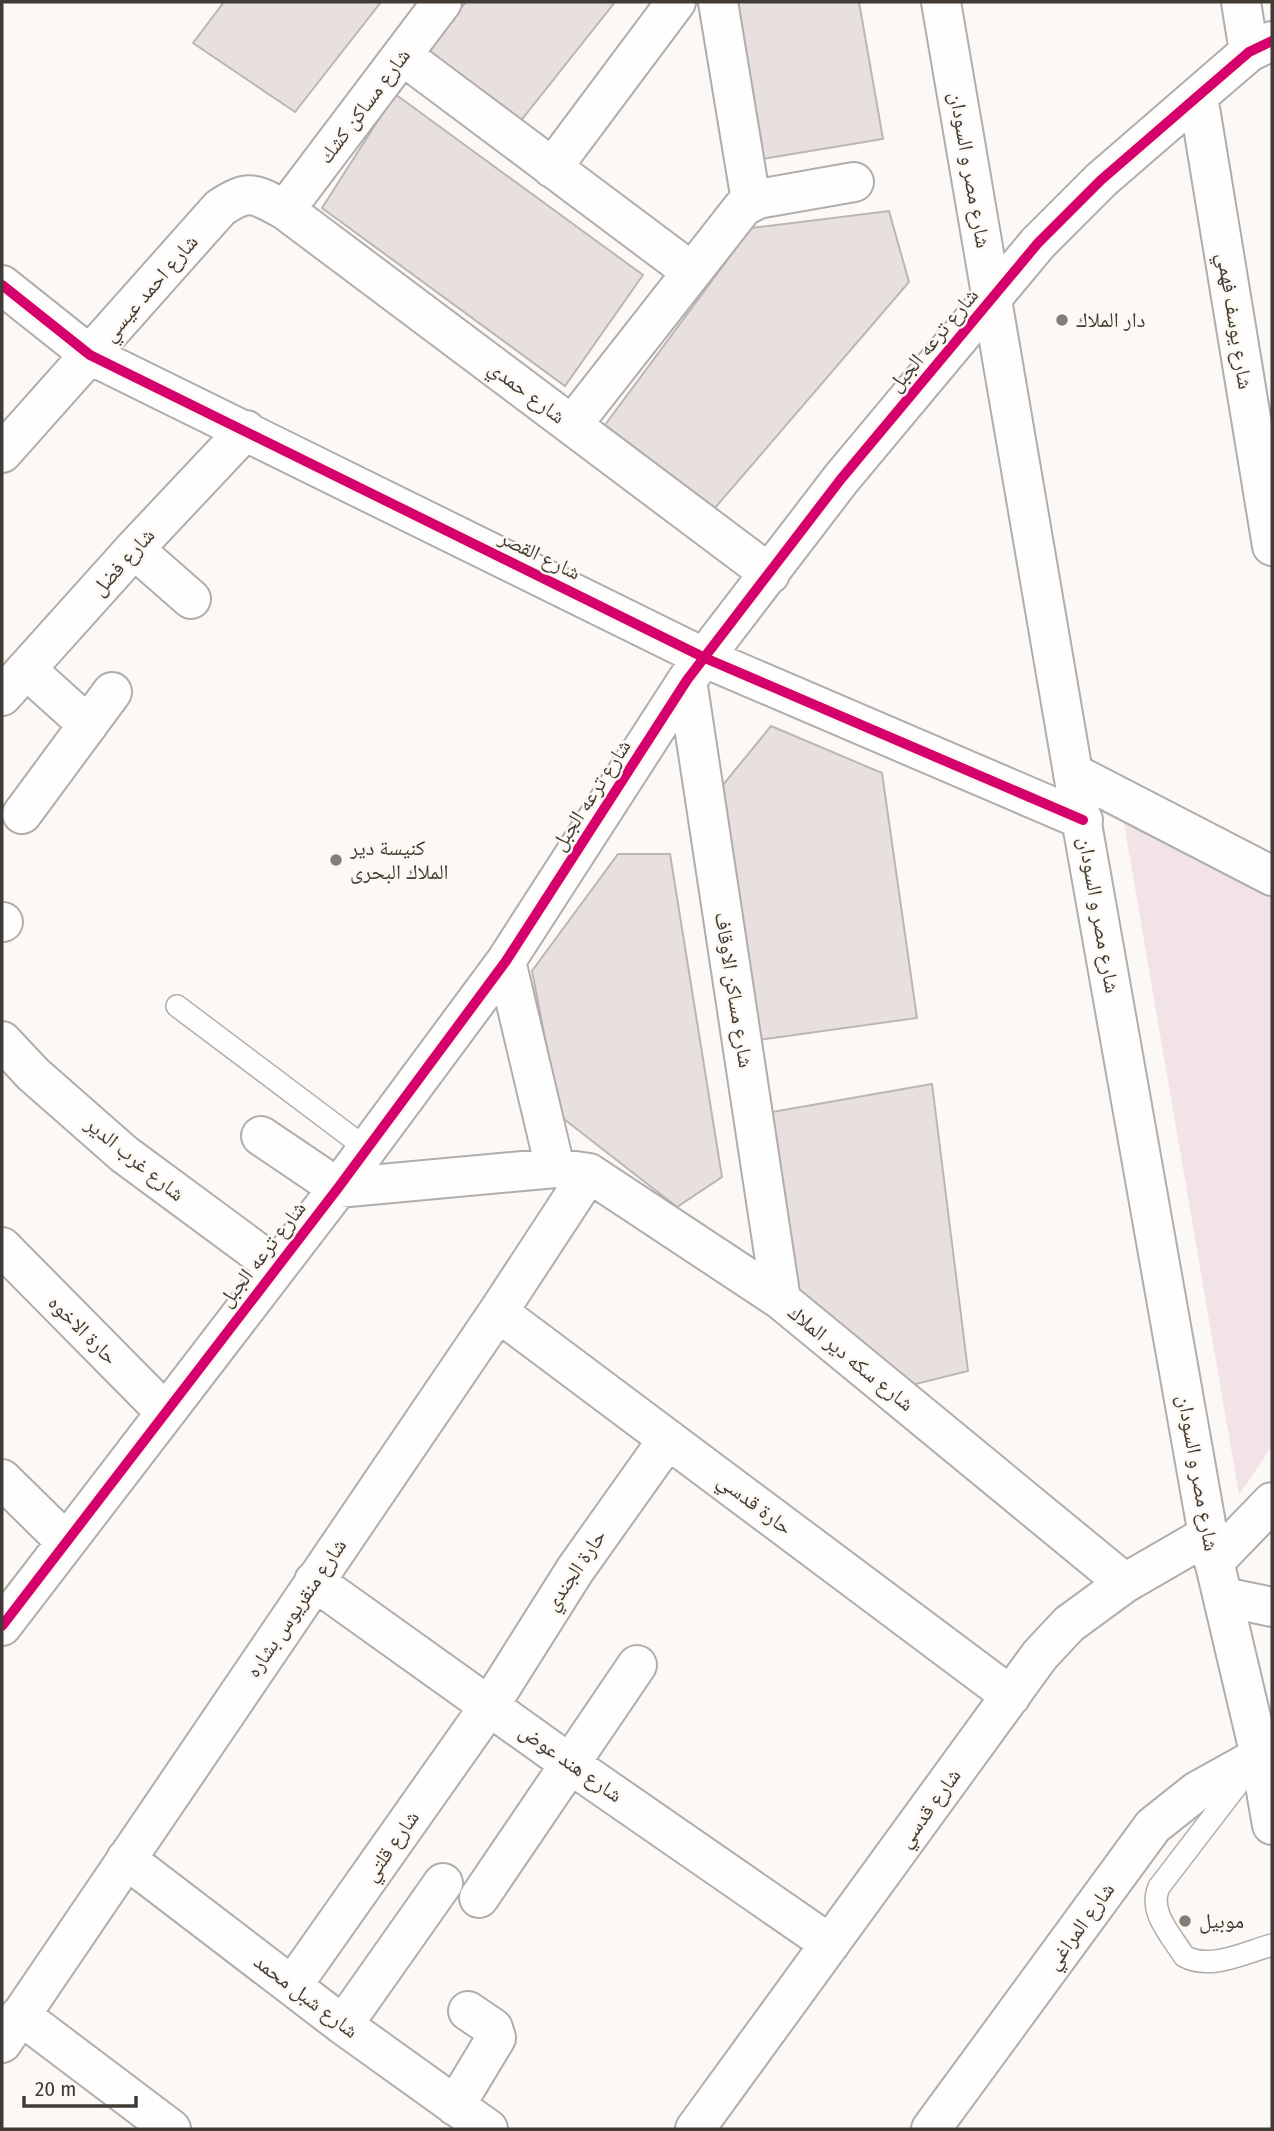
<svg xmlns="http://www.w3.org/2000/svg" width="1274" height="2131" font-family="'Fira Sans Condensed','Noto Naskh Arabic',sans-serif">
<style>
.green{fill:#f2e3e6}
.building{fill:#e8e0de;stroke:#bbb6b5;stroke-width:2}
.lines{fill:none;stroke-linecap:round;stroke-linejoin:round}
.lane-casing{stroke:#b1adaa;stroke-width:24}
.street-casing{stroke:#b1adaa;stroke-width:42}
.secondary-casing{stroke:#b1adaa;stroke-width:42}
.lane{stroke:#fefefe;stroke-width:21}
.street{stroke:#fefefe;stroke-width:38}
.secondary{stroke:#fefefe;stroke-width:38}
.cycleway-casing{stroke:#fef8f3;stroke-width:15}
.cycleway{stroke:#d6006c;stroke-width:10}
.poi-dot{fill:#827d79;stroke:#fef8f3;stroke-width:2.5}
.labels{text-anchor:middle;stroke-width:5;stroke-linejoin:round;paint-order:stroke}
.street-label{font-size:21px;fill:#413b36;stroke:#fef8f3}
.poi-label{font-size:21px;fill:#413b36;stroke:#fef8f3;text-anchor:start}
</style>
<rect width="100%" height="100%" fill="#fbf8f6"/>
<path class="green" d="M1123,818L1272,892V1446L1239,1495Z"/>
<path class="building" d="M224,2H381L295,112L193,43Z
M466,2H615L519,123L424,51Z
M729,2H859L883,139L756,160Z
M395,94L643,275L565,386L322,208Z
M889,211L909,282L715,508L605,425L751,228Z
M771,726L882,773L917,1018L759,1040L718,791Z
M618,854H670L722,1177L677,1207L560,1116L532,971Z
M932,1084L968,1371L912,1385L799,1299L772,1112Z"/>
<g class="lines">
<defs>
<path id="lane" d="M177,1006L367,1149
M1248,1771L1159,1887C1148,1912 1171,1935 1184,1956C1210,1971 1246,1952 1272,1945"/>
<path id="street" d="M718,2L751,201
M1241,2L1249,52
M402,55L692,272
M1198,96L1272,546
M552,168L676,2
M285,210L442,2
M2,285L90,355L705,658L1083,820
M572,425L743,207L758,199L854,182
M2,453L220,208C250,188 255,194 285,210L770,574
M134,549L191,599
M26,669L88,725
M687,680L781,1300
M2,696L134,549L246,430
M1073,773L1272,876
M22,814L112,692
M2,922H3
M506,961L555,1168
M2,1041L33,1074L124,1154L277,1267
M261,1136L338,1188L555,1168L589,1173L781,1300L1125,1583
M2,1247L165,1412
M498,1312L1011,1696
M2,1479L66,1542
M1214,1562L1272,1502
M314,1581L570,1764L830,1944
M1224,1597L1272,1607
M2,1626L338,1188L506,961L687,680L841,479L1038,243L1101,180L1198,96L1249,52L1272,41
M126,1859L343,2025L488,2129
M479,1898L637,1665
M292,1986L490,1705L575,1570L668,1439
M20,2015L171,2129
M343,2025L443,1883
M2,2043L498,1312L589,1173
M455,2106L496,2038L493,2028L468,2011
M695,2129L1040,1655L1069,1624L1125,1583L1208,1535
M931,2129L1153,1826L1197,1791L1260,1756"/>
<path id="secondary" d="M941,2L1073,773L1208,1535L1260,1756L1272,1825"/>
</defs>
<use href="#lane" class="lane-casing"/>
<use href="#street" class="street-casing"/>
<use href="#secondary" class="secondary-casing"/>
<use href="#lane" class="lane"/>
<use href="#street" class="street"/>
<use href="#secondary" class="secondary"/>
<defs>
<path id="cycleway" d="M2,285L90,355L705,658L1083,820
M2,1626L338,1188L506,961L687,680L841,479L1038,243L1101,180L1198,96L1249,52L1272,41"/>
</defs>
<use href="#cycleway" class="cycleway-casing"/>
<use href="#cycleway" class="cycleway"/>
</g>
<g class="poi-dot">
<circle cx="1062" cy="320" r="7"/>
<circle cx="336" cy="860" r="7"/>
<circle cx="1185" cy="1921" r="7"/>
</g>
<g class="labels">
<g class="street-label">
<text transform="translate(364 106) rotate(-53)" y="7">شارع مساكن كشك</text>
<text transform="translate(970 170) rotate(80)" y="7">شارع مصر و السودان</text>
<text transform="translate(150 288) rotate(-49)" y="7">شارع احمد عيسي</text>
<text transform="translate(1235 321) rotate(81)" y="7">شارع يوسف فهمي</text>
<text transform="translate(933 340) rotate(-50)" y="7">شارع ترعه الجبل</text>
<text transform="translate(527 392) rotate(37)" y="7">شارع حمدي</text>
<text transform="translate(540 555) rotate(26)" y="7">شارع القصر</text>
<text transform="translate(123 562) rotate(-48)" y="7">شارع فضل</text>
<text transform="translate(591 795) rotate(-57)" y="7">شارع ترعه الجبل</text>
<text transform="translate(1099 915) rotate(80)" y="7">شارع مصر و السودان</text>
<text transform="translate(734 990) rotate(81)" y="7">شارع مساكن الاوقاف</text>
<text transform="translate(135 1159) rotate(39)" y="7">شارع غرب الدير</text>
<text transform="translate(262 1254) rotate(-52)" y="7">شارع ترعه الجبل</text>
<text transform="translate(83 1330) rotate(45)" y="7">حارة الاخوه</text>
<text transform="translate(851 1358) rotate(39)" y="7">شارع سكه دير الملاك</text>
<text transform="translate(1198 1473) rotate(80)" y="7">شارع مصر و السودان</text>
<text transform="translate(755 1504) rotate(37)" y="7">حارة قدسي</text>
<text transform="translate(575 1570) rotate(-56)" y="7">حارة الجندي</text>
<text transform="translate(296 1608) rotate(-56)" y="7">شارع منقريوس بشاره</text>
<text transform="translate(571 1763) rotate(35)" y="7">شارع هند عوض</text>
<text transform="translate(929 1808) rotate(-54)" y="7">شارع قدسي</text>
<text transform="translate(391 1846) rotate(-55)" y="7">شارع قلتي</text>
<text transform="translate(1080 1926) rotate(-54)" y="7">شارع المراغي</text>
<text transform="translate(306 1996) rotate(37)" y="7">شارع شبل محمد</text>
</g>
<g class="poi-label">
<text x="1076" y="327">دار الملاك</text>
<text x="350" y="855">كنيسة دير<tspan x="350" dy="24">الملاك البحرى</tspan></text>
<text x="1199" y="1928">موبيل</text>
</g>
</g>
<rect width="1274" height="2131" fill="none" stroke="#413b36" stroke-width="7"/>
<path d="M24 2096v10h112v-10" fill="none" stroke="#413b36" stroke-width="3.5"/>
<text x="35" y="2096" font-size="21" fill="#413b36" stroke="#fef8f3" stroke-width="5" paint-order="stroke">20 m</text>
</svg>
